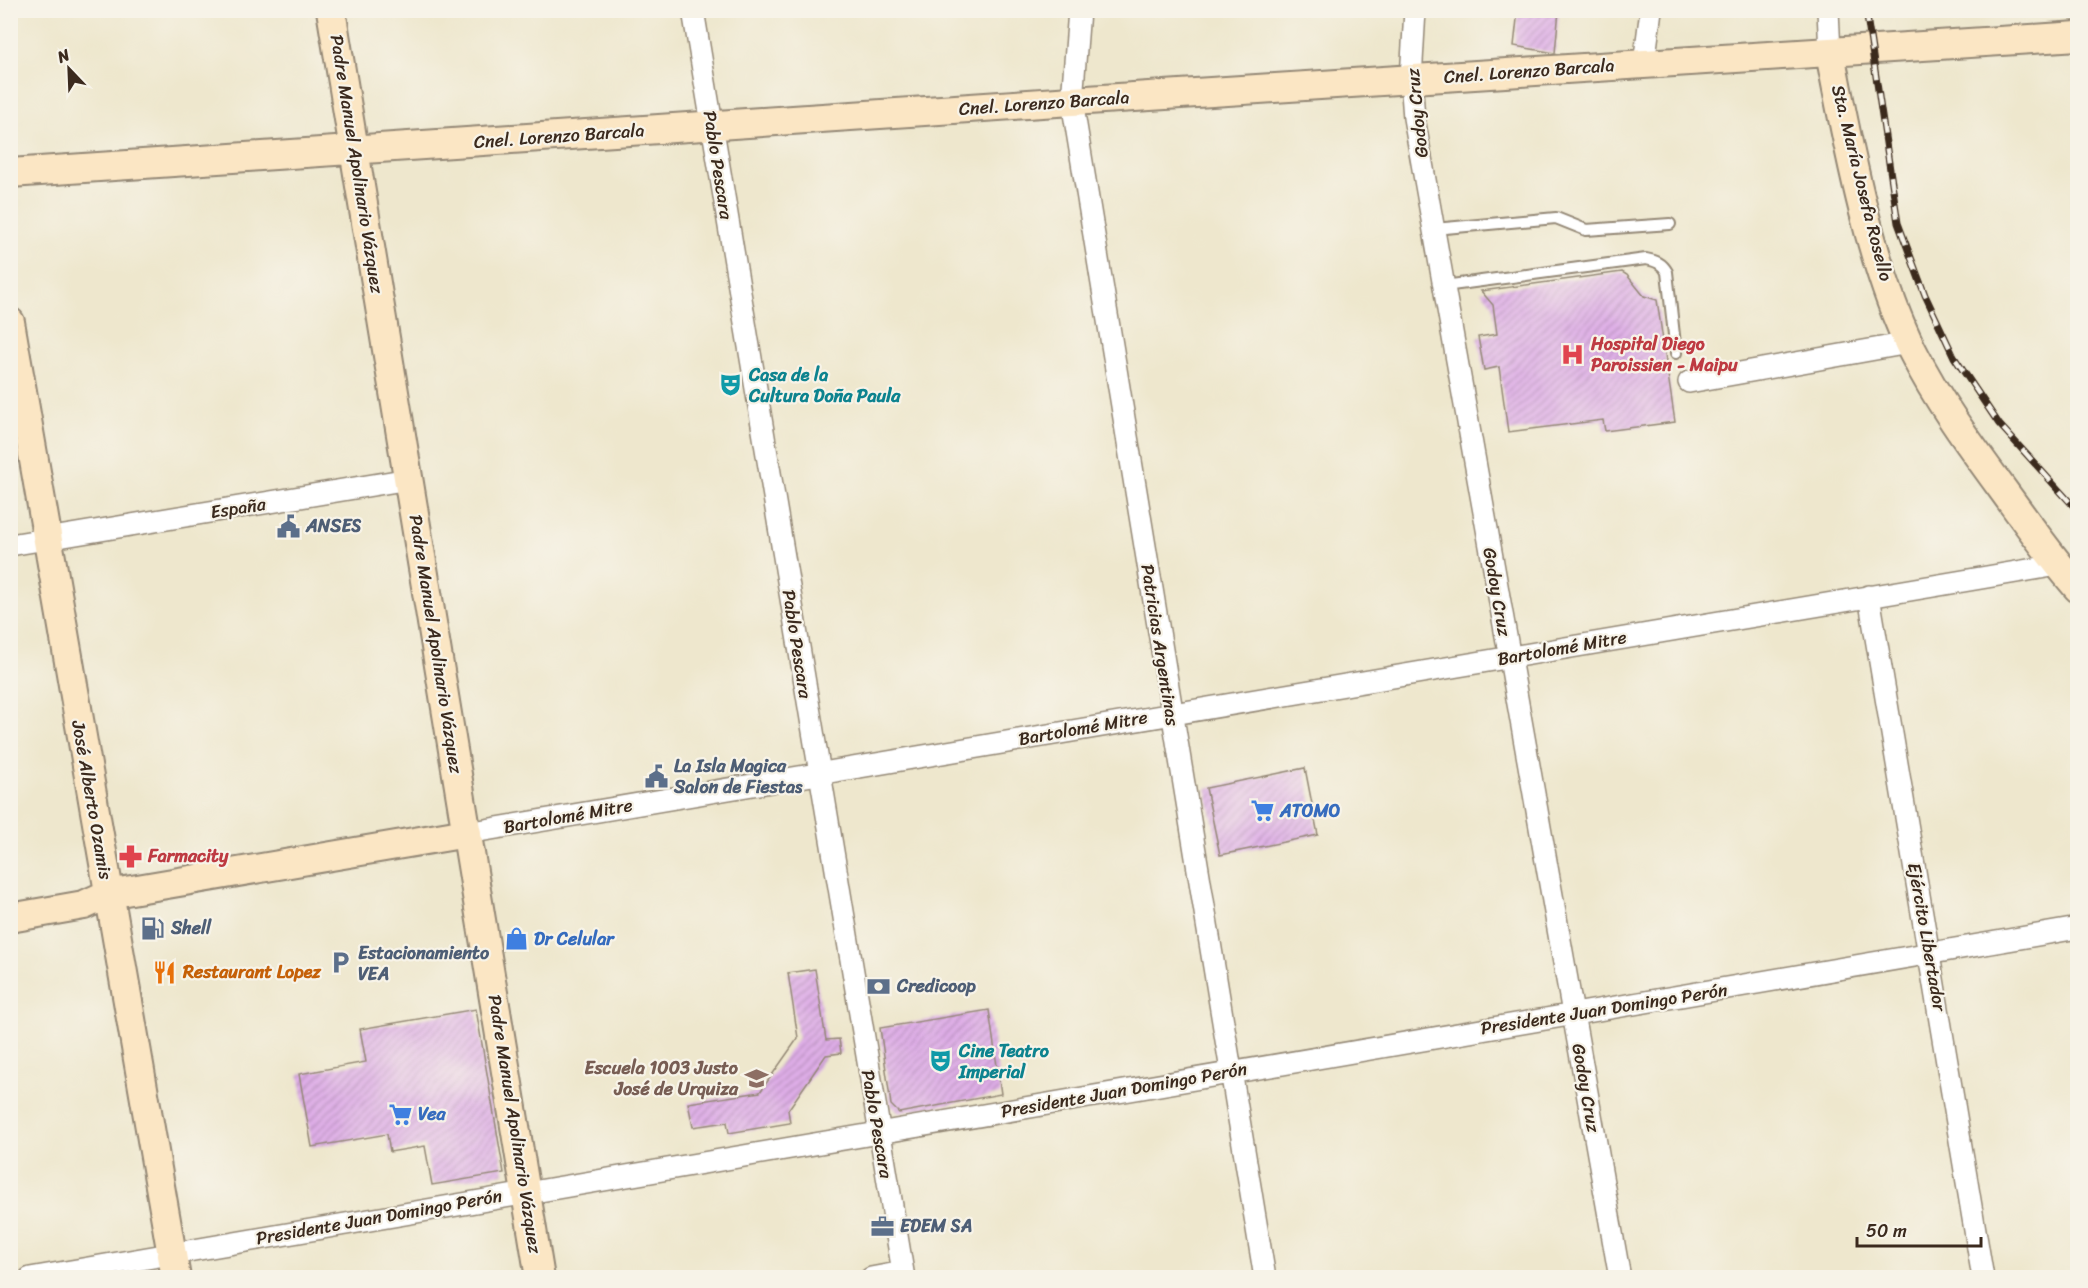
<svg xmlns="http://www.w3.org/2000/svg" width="2088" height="1288" font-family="Sriracha,sans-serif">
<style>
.building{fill:url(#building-hatch)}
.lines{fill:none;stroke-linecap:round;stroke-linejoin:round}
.lane-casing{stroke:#948876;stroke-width:14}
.street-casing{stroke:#948876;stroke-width:24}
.secondary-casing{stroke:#948876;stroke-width:32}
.path{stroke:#948876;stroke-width:3;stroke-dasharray:4.5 4.5;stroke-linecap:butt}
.lane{stroke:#fff;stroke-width:10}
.street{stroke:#fff;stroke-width:21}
.secondary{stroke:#fbe6c4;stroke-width:28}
.rail-casing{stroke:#3b2a1e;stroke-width:7}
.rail{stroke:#f7f3e8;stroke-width:4.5;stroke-dasharray:14;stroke-linecap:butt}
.labels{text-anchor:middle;stroke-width:4.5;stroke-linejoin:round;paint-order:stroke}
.street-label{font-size:18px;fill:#3b2a1e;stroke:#f7f3e8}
.health-label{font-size:18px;font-weight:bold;fill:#be3a42;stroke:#f7f3e8;text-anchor:start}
.culture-label{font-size:18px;font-weight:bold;fill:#0d838f;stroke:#f7f3e8;text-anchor:start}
.service-label{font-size:18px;font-weight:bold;fill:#4e5e75;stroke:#f7f3e8;text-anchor:start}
.shop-label{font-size:18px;font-weight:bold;fill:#366cbe;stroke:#f7f3e8;text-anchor:start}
.food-label{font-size:18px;font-weight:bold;fill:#c56008;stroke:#f7f3e8;text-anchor:start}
.education-label{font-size:18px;font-weight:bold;fill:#785e54;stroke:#f7f3e8;text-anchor:end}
</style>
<defs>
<pattern id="building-hatch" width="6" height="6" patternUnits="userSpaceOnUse" patternTransform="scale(1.5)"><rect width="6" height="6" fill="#deade7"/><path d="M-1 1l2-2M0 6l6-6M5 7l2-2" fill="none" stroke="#b58dbb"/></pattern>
</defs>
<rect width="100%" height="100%" fill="#f7f3e8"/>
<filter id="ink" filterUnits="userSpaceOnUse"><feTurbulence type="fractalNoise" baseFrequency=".0167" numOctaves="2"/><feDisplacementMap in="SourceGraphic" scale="12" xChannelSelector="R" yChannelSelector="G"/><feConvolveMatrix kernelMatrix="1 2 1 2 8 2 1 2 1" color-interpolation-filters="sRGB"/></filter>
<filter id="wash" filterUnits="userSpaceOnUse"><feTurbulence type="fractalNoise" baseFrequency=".008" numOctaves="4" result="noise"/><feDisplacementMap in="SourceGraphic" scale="24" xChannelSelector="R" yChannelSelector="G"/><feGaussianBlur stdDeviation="1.35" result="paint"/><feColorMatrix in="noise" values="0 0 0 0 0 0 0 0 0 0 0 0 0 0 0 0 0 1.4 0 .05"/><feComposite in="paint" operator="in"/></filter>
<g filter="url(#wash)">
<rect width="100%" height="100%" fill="#eee7cd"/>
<g id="blocks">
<path class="building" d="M1518,10H1559L1555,53L1514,46Z
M1622,272L1627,275L1644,296L1657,300L1675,422L1605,431L1603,420L1508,432L1499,367L1484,370L1478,337L1497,334L1493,305L1481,291Z
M1305,768L1318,835L1220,855L1206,788Z
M815,969L826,1040L839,1039L841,1053L826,1055L788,1110L790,1123L729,1133L727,1122L693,1127L688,1103L760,1092L798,1038L788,973Z
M476,1009L504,1173L432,1185L425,1146L390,1152L387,1134L312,1147L299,1074L366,1062L360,1029Z
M989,1010L1001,1094L899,1113L891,1105L880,1028Z"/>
</g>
</g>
<g filter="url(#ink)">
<use href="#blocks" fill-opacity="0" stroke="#948876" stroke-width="1.5"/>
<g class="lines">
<defs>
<path id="lane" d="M1434,229L1556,218L1586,230L1670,224
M1444,286L1646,259C1656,261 1662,263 1667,272L1676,353"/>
<path id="street" d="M693,10L904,1278
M1079,10L1072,101L1265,1278
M1415,10L1411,79L1414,118L1620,1278
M1828,10L1830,53
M1644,64L1651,10
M1689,382L1909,343
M10,545L409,479
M1869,596L1983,1278
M467,833L2058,565
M30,1278L2078,928
M871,1278L903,1272"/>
<path id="secondary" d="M331,10L540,1278
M1830,53C1848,146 1870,265 1912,350C1937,400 1970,445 2003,490C2027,523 2051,557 2078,588
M10,173L1072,101L2078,36
M10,322L176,1278
M10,918L84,905L108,894L467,833"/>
</defs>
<use href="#lane" class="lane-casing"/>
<use href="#street" class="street-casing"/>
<use href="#secondary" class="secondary-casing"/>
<path class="path" d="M10,267L16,300"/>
<use href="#lane" class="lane"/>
<use href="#street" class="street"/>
<use href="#secondary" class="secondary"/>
<defs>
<path id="rail" d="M1866,10L1898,223L1925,295L1954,357L1999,424L2078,511"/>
</defs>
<use href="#rail" class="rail-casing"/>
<use href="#rail" class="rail"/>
</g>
</g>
<defs>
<symbol id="hospital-bare" viewBox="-9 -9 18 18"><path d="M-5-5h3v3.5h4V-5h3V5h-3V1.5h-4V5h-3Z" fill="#e0444e" stroke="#f7f3e8" stroke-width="2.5" paint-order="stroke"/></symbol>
<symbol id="theatre-bare" viewBox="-9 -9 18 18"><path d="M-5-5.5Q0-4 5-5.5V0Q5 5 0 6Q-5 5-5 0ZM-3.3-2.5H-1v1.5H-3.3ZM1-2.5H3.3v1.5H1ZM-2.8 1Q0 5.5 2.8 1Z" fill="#0f9aa8" stroke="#f7f3e8" stroke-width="2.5" paint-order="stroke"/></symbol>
<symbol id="civic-bare" viewBox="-9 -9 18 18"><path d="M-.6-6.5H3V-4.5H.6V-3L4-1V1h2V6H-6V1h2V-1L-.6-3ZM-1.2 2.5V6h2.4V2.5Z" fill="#5c6f8a" stroke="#f7f3e8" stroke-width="2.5" paint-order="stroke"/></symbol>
<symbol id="supermarket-bare" viewBox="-9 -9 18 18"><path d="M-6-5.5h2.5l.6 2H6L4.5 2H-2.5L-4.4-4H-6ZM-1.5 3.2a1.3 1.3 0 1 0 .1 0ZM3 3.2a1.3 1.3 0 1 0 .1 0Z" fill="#3f7fe0" stroke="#f7f3e8" stroke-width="2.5" paint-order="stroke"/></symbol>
<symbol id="pharmacy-bare" viewBox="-9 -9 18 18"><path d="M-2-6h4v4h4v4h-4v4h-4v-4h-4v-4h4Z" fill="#e0444e" stroke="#f7f3e8" stroke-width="2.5" paint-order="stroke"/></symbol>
<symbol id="fuel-bare" viewBox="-9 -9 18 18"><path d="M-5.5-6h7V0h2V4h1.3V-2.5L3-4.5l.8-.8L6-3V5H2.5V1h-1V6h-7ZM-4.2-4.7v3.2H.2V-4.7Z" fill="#5c6f8a" stroke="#f7f3e8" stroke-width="2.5" paint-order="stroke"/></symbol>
<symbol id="shop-bare" viewBox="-9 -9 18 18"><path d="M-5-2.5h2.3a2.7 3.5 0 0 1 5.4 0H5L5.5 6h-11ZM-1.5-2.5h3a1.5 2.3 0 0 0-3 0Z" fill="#3f7fe0" stroke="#f7f3e8" stroke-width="2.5" paint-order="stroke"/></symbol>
<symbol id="parking-bare" viewBox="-9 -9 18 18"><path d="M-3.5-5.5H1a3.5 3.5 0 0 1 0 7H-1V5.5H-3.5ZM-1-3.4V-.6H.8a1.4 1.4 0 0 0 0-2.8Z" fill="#5c6f8a" stroke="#f7f3e8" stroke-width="2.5" paint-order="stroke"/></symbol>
<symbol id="restaurant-bare" viewBox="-9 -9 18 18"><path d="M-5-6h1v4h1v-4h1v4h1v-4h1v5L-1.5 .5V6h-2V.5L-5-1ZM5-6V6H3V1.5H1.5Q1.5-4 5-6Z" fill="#e8710a" stroke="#f7f3e8" stroke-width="2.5" paint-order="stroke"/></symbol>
<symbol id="bank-bare" viewBox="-9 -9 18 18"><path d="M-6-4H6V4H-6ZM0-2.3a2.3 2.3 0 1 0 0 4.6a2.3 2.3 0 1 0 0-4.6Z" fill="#5c6f8a" stroke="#f7f3e8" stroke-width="2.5" paint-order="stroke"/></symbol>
<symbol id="school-bare" viewBox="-9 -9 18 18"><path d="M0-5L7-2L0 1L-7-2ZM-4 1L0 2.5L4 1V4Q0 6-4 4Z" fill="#8d6e63" stroke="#f7f3e8" stroke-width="2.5" paint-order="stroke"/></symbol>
<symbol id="office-bare" viewBox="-9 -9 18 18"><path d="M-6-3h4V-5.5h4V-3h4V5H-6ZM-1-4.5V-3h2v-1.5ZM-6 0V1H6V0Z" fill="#5c6f8a" stroke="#f7f3e8" stroke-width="2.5" paint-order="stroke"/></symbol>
</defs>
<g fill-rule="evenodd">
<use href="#hospital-bare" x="1556" y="338" width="33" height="33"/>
<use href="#theatre-bare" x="714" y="368" width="33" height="33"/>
<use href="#civic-bare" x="272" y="510" width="33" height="33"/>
<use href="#civic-bare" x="640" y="760" width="33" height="33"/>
<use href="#supermarket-bare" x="1246" y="794" width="33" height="33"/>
<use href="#pharmacy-bare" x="114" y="840" width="33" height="33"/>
<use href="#fuel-bare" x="136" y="912" width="33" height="33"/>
<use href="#shop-bare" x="500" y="922" width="33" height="33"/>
<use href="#parking-bare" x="324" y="946" width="33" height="33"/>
<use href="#restaurant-bare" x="148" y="956" width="33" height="33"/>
<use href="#bank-bare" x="862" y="970" width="33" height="33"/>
<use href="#theatre-bare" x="924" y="1044" width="33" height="33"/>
<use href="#school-bare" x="740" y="1062" width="33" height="33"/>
<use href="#supermarket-bare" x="384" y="1098" width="33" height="33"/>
<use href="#office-bare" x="866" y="1210" width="33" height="33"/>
</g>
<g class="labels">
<g class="street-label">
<text transform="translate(1529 71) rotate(-4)" y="6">Cnel. Lorenzo Barcala</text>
<text transform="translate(1044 103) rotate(-4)" y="6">Cnel. Lorenzo Barcala</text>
<text transform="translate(1417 113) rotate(-96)" y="6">Godoy Cruz</text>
<text transform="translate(559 136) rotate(-4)" y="6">Cnel. Lorenzo Barcala</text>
<text transform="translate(357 164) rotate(81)" y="6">Padre Manuel Apolinario Vázquez</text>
<text transform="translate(718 165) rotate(81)" y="6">Pablo Pescara</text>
<text transform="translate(1862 183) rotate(76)" y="6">Sta. María Josefa Rosello</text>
<text transform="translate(238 508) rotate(-9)" y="6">España</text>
<text transform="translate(1497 592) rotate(80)" y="6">Godoy Cruz</text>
<text transform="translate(436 644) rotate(81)" y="6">Padre Manuel Apolinario Vázquez</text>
<text transform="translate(797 644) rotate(81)" y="6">Pablo Pescara</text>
<text transform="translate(1160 645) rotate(81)" y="6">Patricias Argentinas</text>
<text transform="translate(1562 648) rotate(-10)" y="6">Bartolomé Mitre</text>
<text transform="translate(1083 728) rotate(-10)" y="6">Bartolomé Mitre</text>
<text transform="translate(92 800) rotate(80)" y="6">José Alberto Ozamis</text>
<text transform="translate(568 816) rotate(-10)" y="6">Bartolomé Mitre</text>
<text transform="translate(1927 937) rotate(80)" y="6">Ejército Libertador</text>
<text transform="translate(1604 1009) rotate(-9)" y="6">Presidente Juan Domingo Perón</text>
<text transform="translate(1586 1088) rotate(80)" y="6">Godoy Cruz</text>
<text transform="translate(1124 1090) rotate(-10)" y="6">Presidente Juan Domingo Perón</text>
<text transform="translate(515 1124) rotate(81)" y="6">Padre Manuel Apolinario Vázquez</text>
<text transform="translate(877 1124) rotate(80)" y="6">Pablo Pescara</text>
<text transform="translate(379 1217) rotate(-10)" y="6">Presidente Juan Domingo Perón</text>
</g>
<g class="health-label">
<text x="1591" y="350">Hospital Diego<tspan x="1591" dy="21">Paroissien - Maipu</tspan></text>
<text x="148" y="862">Farmacity</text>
</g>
<g class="culture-label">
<text x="749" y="381">Casa de la<tspan x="749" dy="21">Cultura Doña Paula</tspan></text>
<text x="959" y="1057">Cine Teatro<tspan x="959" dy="21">Imperial</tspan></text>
</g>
<g class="service-label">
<text x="306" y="532">ANSES</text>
<text x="674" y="772">La Isla Magica<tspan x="674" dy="21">Salon de Fiestas</tspan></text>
<text x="171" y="934">Shell</text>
<text x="358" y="959">Estacionamiento<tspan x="358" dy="21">VEA</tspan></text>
<text x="897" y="992">Credicoop</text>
<text x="900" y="1232">EDEM SA</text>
</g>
<g class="shop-label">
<text x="1280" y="817">ATOMO</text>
<text x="534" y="945">Dr Celular</text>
<text x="418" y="1120">Vea</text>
</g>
<g class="food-label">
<text x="183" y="978">Restaurant Lopez</text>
</g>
<g class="education-label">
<text x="738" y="1074">Escuela 1003 Justo<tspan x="738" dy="21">José de Urquiza</tspan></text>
</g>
</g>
<rect width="2088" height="1288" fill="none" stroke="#f7f3e8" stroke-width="36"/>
<g transform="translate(69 69) rotate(337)" stroke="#f7f3e8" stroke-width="4.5" paint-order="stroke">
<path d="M0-4.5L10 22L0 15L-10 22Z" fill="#3b2a1e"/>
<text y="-9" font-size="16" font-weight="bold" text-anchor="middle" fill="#3b2a1e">N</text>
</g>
<path d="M1857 1237v9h124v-9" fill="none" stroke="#3b2a1e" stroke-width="3"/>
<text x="1866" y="1237" font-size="18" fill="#3b2a1e" stroke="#f7f3e8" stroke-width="4.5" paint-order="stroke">50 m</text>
</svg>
